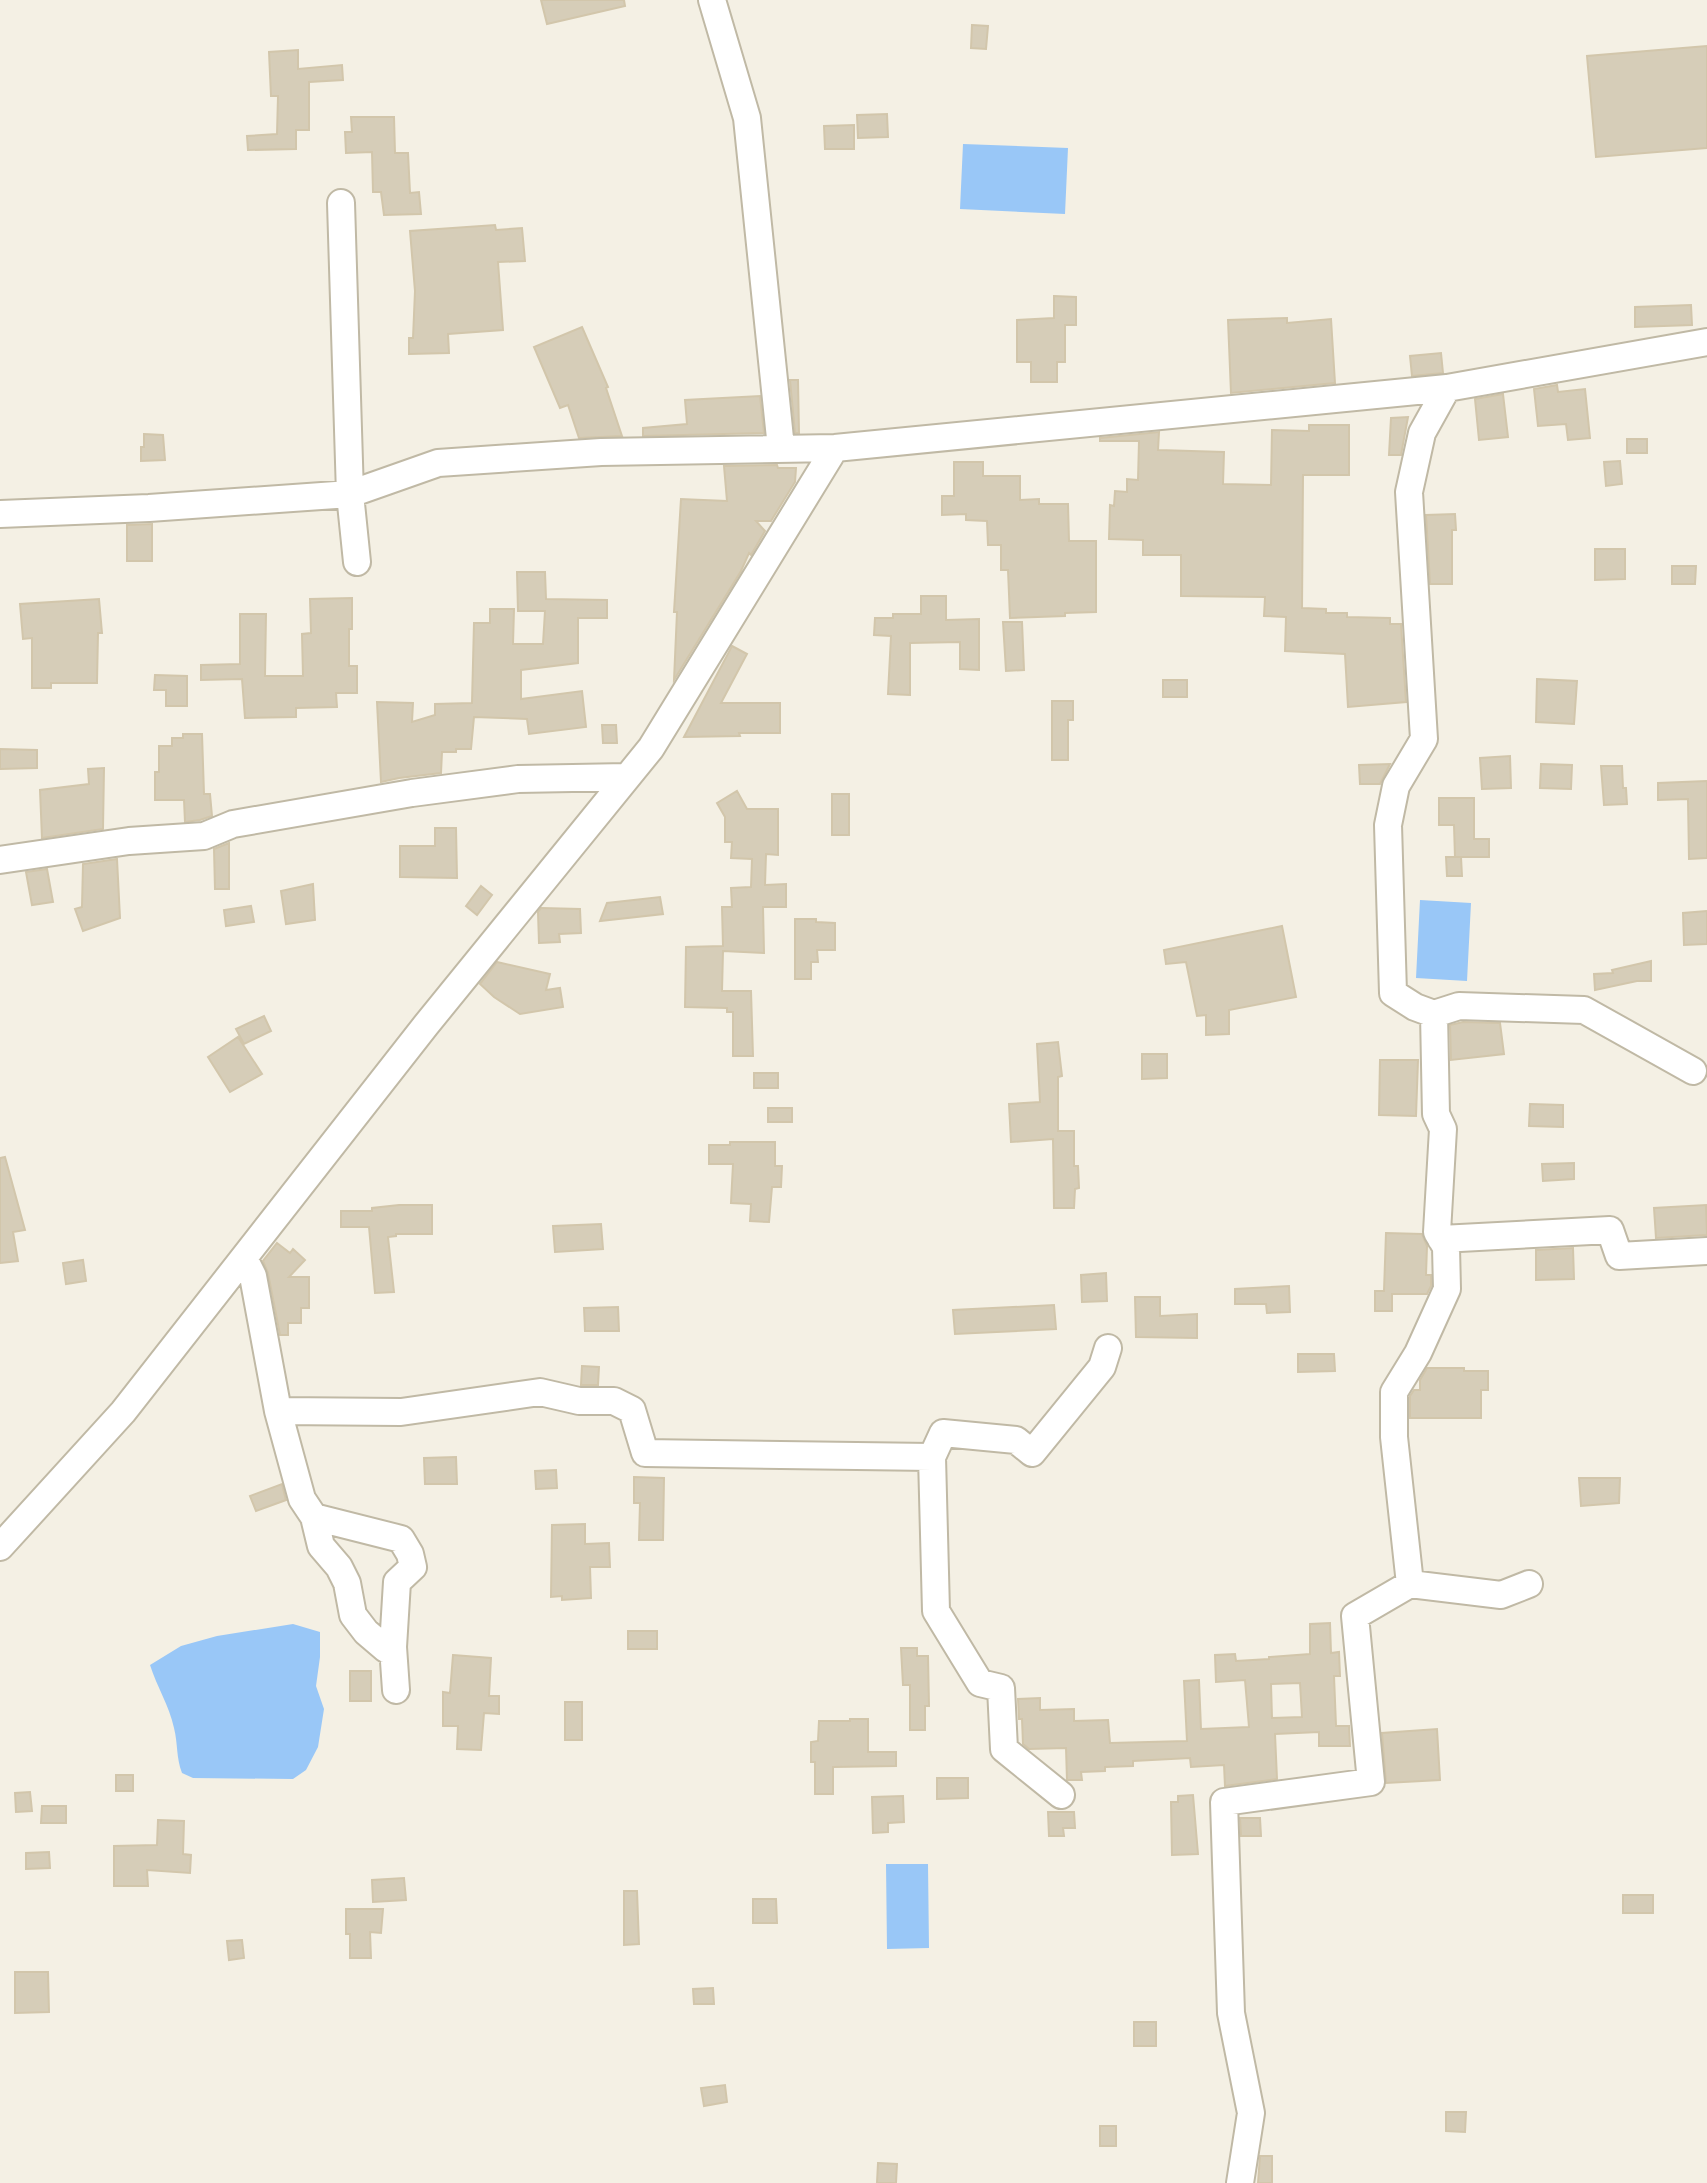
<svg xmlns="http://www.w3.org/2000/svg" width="1707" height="2183" font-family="'Asap Condensed',sans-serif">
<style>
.water{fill:#99c7f7}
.building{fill:#d6cdb8;stroke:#d2c6ab;stroke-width:2;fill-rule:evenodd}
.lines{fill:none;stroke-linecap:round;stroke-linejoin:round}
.minor-casing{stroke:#c0b9a5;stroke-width:30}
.minor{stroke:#fff;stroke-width:26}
</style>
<rect width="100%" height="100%" fill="#f4f0e4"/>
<path class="water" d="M963,144L1068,148L1065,214L960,209Z
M1420,900L1471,903L1467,981L1416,978Z
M293,1624L320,1632V1657L316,1686L324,1709L318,1747L306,1770L293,1779L193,1778L182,1773C176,1757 178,1744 174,1728C169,1705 157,1687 150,1665L181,1646L217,1636Z
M886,1864H928L929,1948L887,1949Z"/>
<path class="building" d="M541,0H624L625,6L547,24Z
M972,25L988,26L986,49L971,48Z
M1707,46V148L1596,157L1587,56Z
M298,50V69L342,65L343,80L309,82V130H296V149L248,150L247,136L277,134L278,96H271L269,52Z
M887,114L888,137L858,138L857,115Z
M351,117H394L395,153H408L410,193L419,192L421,214L384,215L381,192H373L372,152L346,153L345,132H352Z
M854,125V149H825L824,126Z
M495,225L496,230L522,228L525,261L498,262L503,330L448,334L449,353L409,354V338H413L415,291L410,231Z
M1054,296L1076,297V325H1065V362H1057V382H1031V362H1017V320L1054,318Z
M1691,305L1692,325L1635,327V307Z
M1287,318V323L1331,319L1335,383L1231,393L1228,320Z
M582,327L608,387L606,388L622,436L579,438L568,405L560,408L534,347Z
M1441,353L1443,373L1412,376L1410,356Z
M790,380H798L799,433H795Z
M1557,385L1558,392L1585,389L1590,438L1568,440L1566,424L1538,426L1534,389Z
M1503,394L1508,437L1479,440L1475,399Z
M760,396L764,433L643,436V428L687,424L685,400Z
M1408,417L1401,455H1389L1391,418Z
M1309,425H1349V475H1303L1302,608L1326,609V613H1347V617L1390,618V624H1401L1406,702L1348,707L1345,654L1285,651L1286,617L1264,616L1265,597L1181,596V555H1143V540L1109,539L1110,505L1114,506L1115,491L1127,492V479L1138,480L1139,441H1100V438L1159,432L1158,450L1224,452L1223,484L1271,485L1272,430L1309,431Z
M144,434L163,435L165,460L141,461V447H144Z
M1627,439H1647V453H1627Z
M1620,461L1622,484L1606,486L1604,462Z
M954,462H983V476H1020V500L1039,499V504H1068L1069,541H1096V612L1065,613V616L1010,618L1008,570H1001V545H988L987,521L966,520V514L942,515V496H954Z
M777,465L778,468H796L795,482L771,521H756L765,531L751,555L749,553L741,571L674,680L677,612H674L681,499L727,501L724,466Z
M1455,514L1456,530H1452V584H1430L1426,515Z
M152,524V561H127V525Z
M1595,549H1625V579L1595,580Z
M1672,566H1696L1695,584H1672Z
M517,572H545L546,599L607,600V618H578V663L521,670V699L582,691L586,727L529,734L527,719L474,717L471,749H456V752H442L441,773L399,778L381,782L377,702L413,703L412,722L435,715V704L472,703L474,623H490V609H514L513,644H543L545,611H518Z
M921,596H946V620L979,619V670L960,669V642L910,643V695L888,694L891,636L874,635L875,618H893V614H921Z
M352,598V629H349V666H357V693H336L337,707L296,708V717L245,718L242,679L201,680V665L240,664V614H266L265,676H303L302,634L311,633L310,599Z
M99,599L102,633H98L97,683H51V688H32V638L23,639L20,604Z
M1003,622H1022L1024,670L1006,671Z
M732,646L747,654L721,703H780V733H739L740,736L684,737Z
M155,675L187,676V706H166V690H154Z
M1537,679L1577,681L1574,724L1536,722Z
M1163,680H1187V697H1163Z
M1052,701H1073V720H1068V760H1052Z
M602,725H616L617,743H603Z
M183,734H202L204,794H210L212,816L200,820L185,822L184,800H155V772H159V746H172V738H183Z
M0,749L37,750V768L0,769Z
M1510,756L1511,788L1482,789L1480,758Z
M1390,764L1380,784H1360L1359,765Z
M1541,764L1572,765L1571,789L1540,788Z
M1601,766H1622L1623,788H1626L1627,804L1604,805Z
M104,768L103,829L42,838L40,790L89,784L88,769Z
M1707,781V858L1689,859L1688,799L1658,800V783Z
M737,791L747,809H778V855L766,854L765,885L786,884V907H763L764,953L723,951L722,991H751L753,1056H733V1012H727V1008L685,1007L686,947L723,946L722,907H732L731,888L751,887L752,859L731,858L732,842H725V817L717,803Z
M832,794H849V835H832Z
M1439,798H1474V839H1489V857H1455L1454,825H1439Z
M435,828H456L457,878L400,877V846H435Z
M229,843V889H215L214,849Z
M1446,857H1461L1462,876H1447Z
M117,859L120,918L83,931L75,909L82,907L83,864Z
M47,869L53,902L32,905L26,872Z
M313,884L315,920L286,924L281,891Z
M481,886L492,895L477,915L466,906Z
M660,897L663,914L600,921L607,903Z
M251,906L254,922L226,926L224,910Z
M541,908L580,909L581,933L559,934L560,942L539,943L538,912Z
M1707,911V944L1684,945L1683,913Z
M795,919H816V922L835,923V950H817L818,962H811V979H795Z
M1282,926L1296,997L1229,1010V1034L1206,1035V1015L1197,1016L1186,962L1166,964L1164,950Z
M1651,961V981H1637L1595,990L1594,974L1613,973L1612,970Z
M497,962L550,974L546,990L560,988L563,1007L520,1014L494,997L480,984Z
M264,1016L271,1031L244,1044L236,1029Z
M1463,1022L1500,1023L1504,1054L1451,1060L1450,1025Z
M238,1037L262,1074L230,1092L208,1057Z
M1058,1042L1062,1076L1058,1077V1131H1074V1166H1078L1079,1188L1075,1189L1074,1208H1054L1053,1139L1011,1142L1009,1104L1040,1102L1037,1044Z
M1142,1054H1167V1078L1142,1079Z
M1380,1060H1418L1416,1116L1379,1115Z
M754,1073H778V1088H754Z
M1530,1104L1563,1105V1127L1529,1126Z
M768,1108H792V1122H768Z
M730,1142H775V1166H782L781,1187H772L769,1222L750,1221L751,1204L731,1203L733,1164H709V1145H730Z
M5,1157L25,1230L13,1232L18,1261L0,1263V1158Z
M1574,1163V1179L1543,1181L1542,1164Z
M399,1205H432V1234H396V1236L388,1237L394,1292L375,1293L369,1227H341V1211H372V1208Z
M1706,1205L1707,1235L1656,1238L1654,1208Z
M601,1224L603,1249L555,1252L553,1226Z
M1386,1233L1422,1234L1427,1246L1426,1275H1431V1286L1427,1294H1392V1311H1375V1291H1384Z
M277,1243L290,1253L293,1249L305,1260L289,1277H309V1308H301V1323H288V1335H280L268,1273L263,1261Z
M1573,1248L1574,1279L1536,1280V1250Z
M83,1260L86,1281L66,1284L63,1263Z
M1106,1273L1107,1301L1082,1302L1081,1275Z
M1289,1286L1290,1312L1267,1313L1266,1304H1235V1289Z
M1135,1297H1160V1316L1197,1314V1338L1136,1337Z
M1054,1305L1056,1329L955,1334L953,1310Z
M618,1307L619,1331H585L584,1308Z
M1298,1354H1334L1335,1371L1298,1372Z
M582,1366L599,1367L598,1385H581Z
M1427,1368H1464V1371H1488V1390H1481V1418H1410V1396L1414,1390H1420V1380Z
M456,1457L457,1484H425L424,1458Z
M556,1470L557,1488L536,1489L535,1471Z
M634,1477L664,1478L663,1540H639L640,1503H634Z
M1579,1478H1620L1619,1503L1581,1506Z
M282,1484L286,1500L256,1511L250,1496Z
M585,1524V1544L609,1543L610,1567H590L591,1598L562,1600V1596L551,1597L552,1525Z
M1330,1623L1331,1653L1339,1652L1340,1676H1334L1336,1726H1349L1350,1746H1319V1732L1275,1734L1277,1779L1225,1786L1224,1765L1191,1767L1190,1758L1133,1761V1766L1105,1767V1771L1081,1772L1082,1780H1067L1066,1748L1029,1749L1023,1744L1022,1719H1019L1018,1699L1040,1698V1710L1074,1709V1721L1108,1720L1110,1743L1187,1741L1184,1681L1199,1680L1201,1729L1249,1727L1245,1680L1216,1682L1215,1655L1235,1654L1236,1661L1269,1659V1657L1310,1654V1624ZM1300,1683L1302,1717L1272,1718L1271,1684Z
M628,1631H657V1649H628Z
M901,1648H917V1656H928L929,1706H925V1730H910V1685H903Z
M453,1655L491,1658L489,1696H499V1714L484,1713L481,1750L457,1749L458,1726H443V1692L450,1693Z
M350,1671H371V1701H350Z
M565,1702H582V1740H565Z
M850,1719H868V1752H896V1766L833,1767V1794H815V1762H811V1742L818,1741L819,1721H850Z
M1437,1729L1440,1780L1386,1783L1382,1733Z
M116,1775H133V1791H116Z
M937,1778H968V1798L937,1799Z
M30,1792L32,1811L16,1812L15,1793Z
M1193,1795L1198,1854L1172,1855L1171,1802H1178V1796Z
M903,1796L904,1822L888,1823V1832L873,1833L872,1797Z
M42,1806H66V1823H41Z
M1048,1812H1074L1075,1828H1063L1064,1836H1049Z
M1240,1818H1260L1261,1836H1241Z
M158,1820L184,1821L183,1854L191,1855L190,1873L147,1870L148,1886H114V1846L157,1845Z
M49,1852L50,1868L26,1869V1853Z
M404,1878L406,1900L373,1902L372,1880Z
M624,1891H637L639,1944L624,1945Z
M1623,1895H1653V1913H1623Z
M753,1899H776L777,1923H753Z
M346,1909H383L381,1933L370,1932L371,1958H350V1934H346Z
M242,1940L244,1958L229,1960L227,1941Z
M15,1972H48L49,2012L15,2013Z
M713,1988L714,2004H694L693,1989Z
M1134,2022H1156V2046H1134Z
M725,2085L727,2102L704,2106L701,2088Z
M1446,2112H1466L1465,2132L1446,2131Z
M1100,2126H1116V2146H1100Z
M1260,2156H1272V2183H1258Z
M878,2163L897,2164L896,2183H877Z"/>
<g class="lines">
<defs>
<path id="minor" d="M712,0L747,118L781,448
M341,203L350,494L357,562
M0,514L149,508L350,494L438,463L601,452L835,448L1447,388L1707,342
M0,860L129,841L204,836L233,824L412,793L518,779L627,777
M1434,1014L1459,1006L1584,1010L1693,1071
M1441,1239L1610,1230L1619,1256L1707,1251
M244,1258L253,1276L278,1411L401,1412L540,1392L579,1401H614L632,1410L645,1453L932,1457L943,1433L1016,1440L1032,1453L1102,1367L1108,1348
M278,1411L302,1499L314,1517L401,1539L410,1554L413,1567L397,1582L393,1647L396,1690
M932,1457L936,1611L980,1683L1001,1688L1004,1749L1061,1795
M314,1517L321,1546L339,1567L347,1583L353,1615L366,1632L386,1649L393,1647
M0,1547L123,1412L426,1025L651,748L835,448
M1410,1584L1501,1595L1529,1584
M1240,2183L1251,2113L1231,2013L1224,1802L1371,1782L1355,1616L1410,1584L1394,1437V1392L1418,1353L1447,1289L1446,1247L1437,1232L1443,1129L1436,1114L1434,1014L1415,1007L1393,993L1388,825L1396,786L1424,739L1409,492L1422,433L1447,388"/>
</defs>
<use href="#minor" class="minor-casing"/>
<use href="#minor" class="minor"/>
</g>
</svg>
